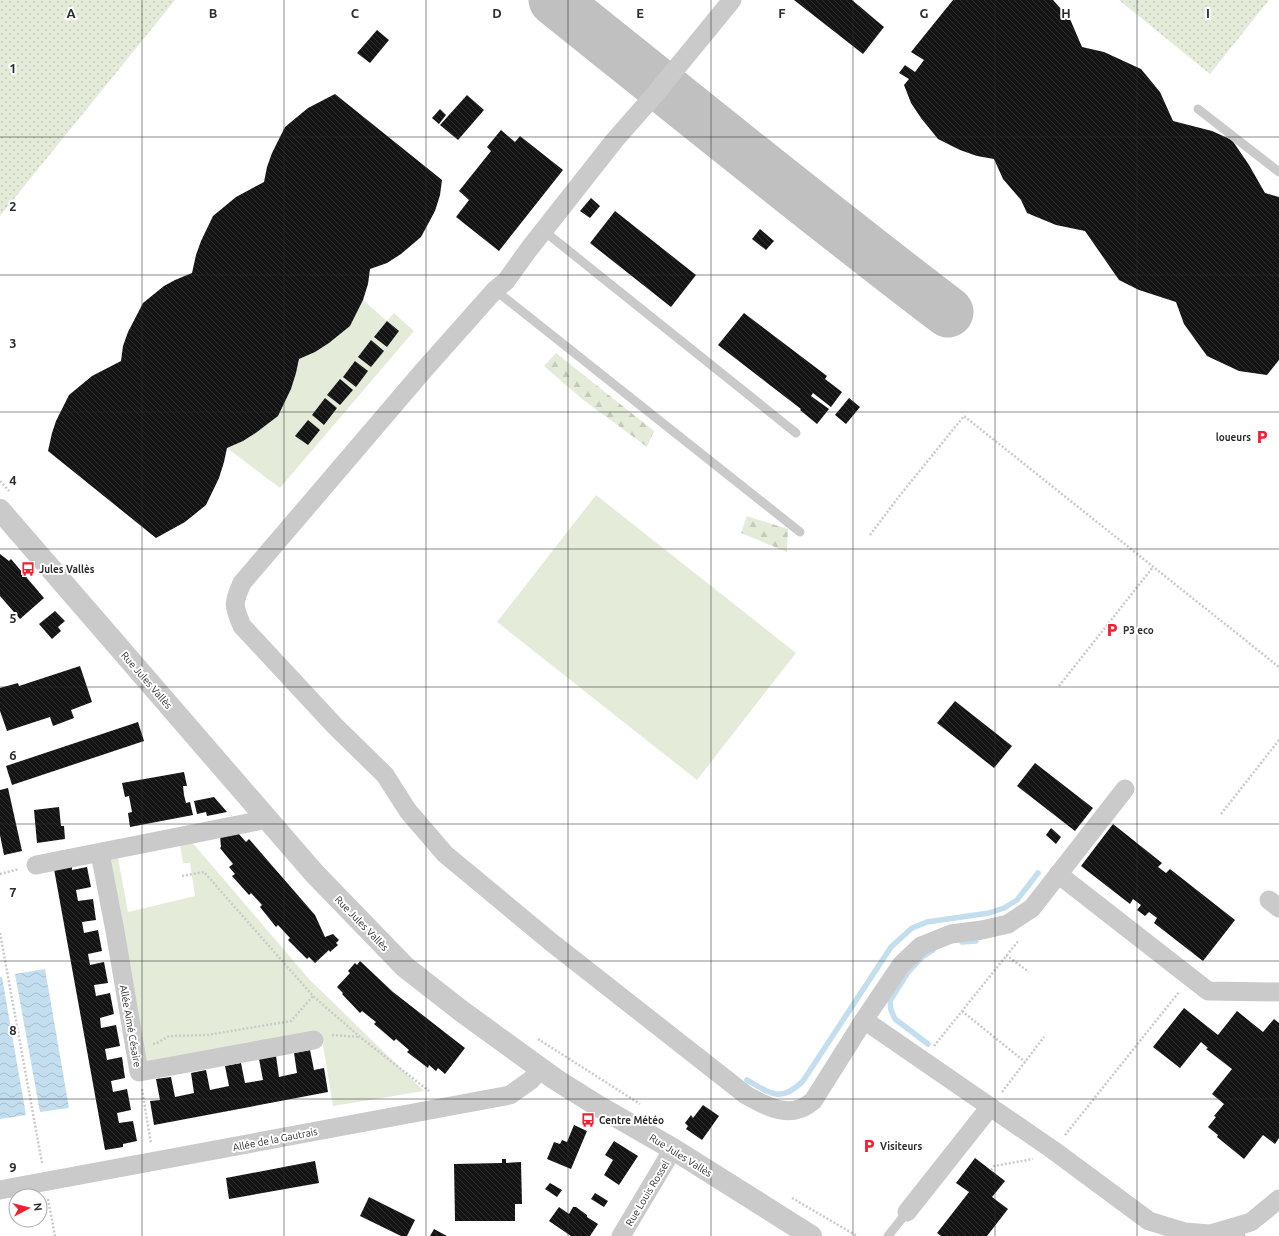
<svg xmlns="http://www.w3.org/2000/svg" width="1279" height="1236" viewBox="0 0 1279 1236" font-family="Ubuntu,sans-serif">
	<defs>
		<pattern id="grass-dots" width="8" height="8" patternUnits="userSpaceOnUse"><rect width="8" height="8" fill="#e4ecd9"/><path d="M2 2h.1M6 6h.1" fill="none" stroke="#c4cbbb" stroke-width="1.8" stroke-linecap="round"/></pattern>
		<pattern id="forest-firs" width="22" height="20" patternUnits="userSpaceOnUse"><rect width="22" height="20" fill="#e4ecd9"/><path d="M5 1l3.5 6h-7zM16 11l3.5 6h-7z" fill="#c4cbbb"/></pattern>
		<pattern id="water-waves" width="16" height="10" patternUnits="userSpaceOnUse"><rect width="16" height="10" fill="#c3deee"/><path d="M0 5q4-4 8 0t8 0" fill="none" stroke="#a8bfcc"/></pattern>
		<pattern id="building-back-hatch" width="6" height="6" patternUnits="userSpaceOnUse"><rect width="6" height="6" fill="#141414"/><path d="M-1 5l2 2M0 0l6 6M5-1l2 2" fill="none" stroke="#2e2e2e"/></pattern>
	</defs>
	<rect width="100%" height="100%" fill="#fff"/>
	<!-- grass -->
	<g fill="url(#grass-dots)">
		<path d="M0 0H175L0 216Z"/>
		<path d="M1119 0H1269L1210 74Z"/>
	</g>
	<!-- forest -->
	<g fill="url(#forest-firs)">
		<path d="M556 353 654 431 647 447 582 399 544 366Z"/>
		<path d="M747 516 788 529 787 552 741 533Z"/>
	</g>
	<!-- green -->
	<g fill="#e4ecd9">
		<path d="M363 300 387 321 394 313 414 331 280 488 227 448 243 441 257 432 278 416 291 389 300 358 315 352 329 343 350 326Z"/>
		<path d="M596 495 796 653 697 780 497 622Z"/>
		<path d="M191 841 309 979 424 1091 333 1106 321 1033 143 1063 106 860 118 858 128 912 195 896 190 863H183L180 845Z"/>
	</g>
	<!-- water -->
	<g fill="url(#water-waves)">
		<path d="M45 969 69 1108 40 1112 15 974Z"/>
		<path d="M0 977H2L26 1115 0 1119Z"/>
	</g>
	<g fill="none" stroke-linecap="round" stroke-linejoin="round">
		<!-- stream -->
		<g stroke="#c3deee" stroke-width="5.5">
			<path d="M962 942 976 941"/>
			<path d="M928 1044 895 1019 891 1010 890 1001 908 972 922 957 933 950"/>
			<path d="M747 1080C771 1094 781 1103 803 1081L891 947 912 928 927 922 989 913 1004 908 1017 900 1038 873"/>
		</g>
		<!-- taxiway -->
		<path stroke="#c0c0c0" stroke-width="51" d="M554 0C685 105 815 211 948 312"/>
	</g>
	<!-- building -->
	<g fill="url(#building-back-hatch)">
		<path d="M794 0H852L884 27 863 54Z"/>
		<path d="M953 0H1053L1070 19 1082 47 1104 52 1141 69 1160 92 1173 121 1212 131 1232 140 1249 165 1265 193 1279 197V360L1267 375 1239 371 1207 356 1184 324 1176 302 1139 290 1119 280 1085 231 1056 225 1027 213 1021 200 1003 179 994 159 977 156 960 150 938 139 921 118 911 103 904 85 909 79 899 73 905 65 915 72 924 60 911 52Z"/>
		<path d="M377 30 389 40 370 63 357 53Z"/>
		<path d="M335 94 442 180 440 195 435 211 421 237 401 254 387 263 370 269 368 284 363 300 350 326 329 343 315 352 299 359 296 373 291 389 278 416 257 432 243 441 227 448 224 462 219 478 206 505 185 522 156 538 48 451 52 433 56 421 69 395 92 376 121 361 123 346 128 332 143 303 164 286 175 280 192 273 196 255 201 241 213 216 236 197 264 182 267 167 272 153 285 127 308 108Z"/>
		<path d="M467 95 484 110 458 140 440 125Z"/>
		<path d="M440 109 446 115 439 124 432 118Z"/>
		<path d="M501 130 515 142 520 136 563 170 499 251 456 217 469 200 459 191 491 151 487 147Z"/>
		<path d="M591 198 600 206 590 218 580 211Z"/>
		<path d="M615 211 696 275 671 307 590 243Z"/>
		<path d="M760 229 774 241 766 250 752 239Z"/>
		<path d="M744 313 827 376 825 379 842 392 831 407 813 393 811 396 829 409 817 424 800 410 801 409 718 345Z"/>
		<path d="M387 321 399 331 387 347 374 337Z"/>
		<path d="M371 340 384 351 371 367 358 357Z"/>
		<path d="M355 361 368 371 356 387 343 377Z"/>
		<path d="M340 379 353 390 340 405 327 395Z"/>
		<path d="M325 398 337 408 324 425 312 415Z"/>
		<path d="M849 398 860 407 846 424 835 415Z"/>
		<path d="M308 420 320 430 308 445 295 436Z"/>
		<path d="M0 554 9 561 11 559 44 598 20 619 0 596Z"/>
		<path d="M55 611 65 621 58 627 61 631 52 639 39 624Z"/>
		<path d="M80 666 92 702 71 710 74 718 53 726 50 717 7 731 0 711V688L18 683 19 686Z"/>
		<path d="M955 701 1012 746 994 768 937 723Z"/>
		<path d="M138 722 144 741 12 785 6 766Z"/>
		<path d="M1035 763 1093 808 1075 831 1017 786Z"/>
		<path d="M184 772 187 786H183L184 795 186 803 190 802 193 815 130 827 128 813 132 812 129 796 125 797 122 783Z"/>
		<path d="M8 788 22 851 4 855 0 835V790Z"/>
		<path d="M214 797 227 812 207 816 206 812 197 814 194 801Z"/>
		<path d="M59 807 61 826H64L65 839 37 843 34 810Z"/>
		<path d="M1113 824 1162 863 1158 867 1166 873 1170 869 1235 920 1203 961 1154 923 1157 918 1149 912 1145 916 1137 910 1141 905 1133 899 1130 904 1081 866Z"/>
		<path d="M1051 828 1061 837 1056 844 1046 835Z"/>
		<path d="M238 833 246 842 249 839 315 915 325 937 333 934 339 940 336 943 338 945 330 952 329 950 315 963 309 957 307 959 288 940 290 938 278 925 276 927 260 907 262 905 251 893 249 895 232 876 235 874 229 867 233 864 220 848 221 847 220 836Z"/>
		<path d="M72 866V870L87 867 91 887 76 890 78 901 93 899 96 920 82 922 84 933 98 930 102 951 88 954 90 965 104 962 108 983 94 985 96 996 110 993 114 1014 100 1018 101 1028 116 1025 120 1046 105 1049 107 1060 122 1057 125 1078 111 1081 113 1092 127 1089 131 1110 117 1113 119 1123 133 1121 137 1141 123 1144V1147L105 1150 54 869Z"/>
		<path d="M360 961 393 992 465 1048 445 1074 438 1068 436 1071 429 1065 428 1068 407 1052 409 1050 402 1044 396 1039 394 1041 374 1024 376 1022 362 1011 360 1013 342 994 343 993 337 987 350 973 348 971 355 963 357 965Z"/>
		<path d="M1184 1008 1218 1035 1237 1011 1263 1032 1274 1019 1279 1023V1138L1275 1144 1263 1135 1244 1159 1217 1137 1218 1135 1208 1127 1216 1117 1214 1116 1224 1104 1212 1094 1232 1069 1206 1049 1208 1048 1201 1042 1180 1068 1153 1047Z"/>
		<path d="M310 1050 314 1070 324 1068 328 1092 154 1125 150 1101 160 1100 156 1079 171 1077 175 1097 194 1093 191 1073 206 1070 210 1090 229 1086 225 1066 241 1063 245 1083 263 1080 259 1059 276 1056 279 1077 297 1073 294 1053Z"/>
		<path d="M703 1105 719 1116 702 1140 686 1129 688 1126 685 1123 691 1115 693 1118Z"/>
		<path d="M574 1125 587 1131 571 1169 547 1159 554 1142 560 1144 562 1140 567 1142Z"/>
		<path d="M614 1141 638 1156 619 1185 604 1175 613 1160 605 1155Z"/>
		<path d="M975 1158 1005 1181 992 1197 1008 1209 987 1236H941L937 1233 969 1192 956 1183Z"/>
		<path d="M502 1159H506V1163L521 1162 522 1204H515V1221H455L454 1164 502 1163Z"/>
		<path d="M315 1161 319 1183 229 1199 226 1178Z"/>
		<path d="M550 1183 562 1190 557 1197 545 1189Z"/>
		<path d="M595 1193 608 1201 604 1207 591 1199Z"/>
		<path d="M369 1197 415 1220 407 1236H401L360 1216Z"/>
		<path d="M559 1207 569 1214 573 1207H576L587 1215V1217L598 1224 590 1236H571L549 1221Z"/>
		<path d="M434 1229 447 1236H430Z"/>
	</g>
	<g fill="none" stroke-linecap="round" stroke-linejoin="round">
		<!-- path -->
		<g stroke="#cacaca" stroke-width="2.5" stroke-dasharray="2 2" stroke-linecap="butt">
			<path d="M0 481 9 491"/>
			<path d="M870 535 897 499 964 416 1279 667"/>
			<path d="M1059 686 1153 567"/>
			<path d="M1221 814 1279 740"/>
			<path d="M0 874 19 869"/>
			<path d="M182 876 204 872 313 996 360 1037 429 1091"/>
			<path d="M0 933 42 1163"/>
			<path d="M1006 955 1029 972"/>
			<path d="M962 1011 1025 1062"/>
			<path d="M332 1035 359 1037"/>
			<path d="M538 1039 640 1104"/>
			<path d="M153 1044 157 1043 169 1036 207 1035 291 1021 313 996"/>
			<path d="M934 1046 1019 940"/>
			<path d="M142 1089 151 1144"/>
			<path d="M1002 1092 1044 1037"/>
			<path d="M1065 1135 1179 992"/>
			<path d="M991 1170 994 1166 1033 1159"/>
			<path d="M792 1198 857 1236"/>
			<path d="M48 1199 55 1236"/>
		</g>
		<!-- service -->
		<g stroke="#cacaca" stroke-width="9">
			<path d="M1198 109 1279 172"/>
			<path d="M544 231 796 433"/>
			<path d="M495 290 800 532"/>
			<path d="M1225 1235 1241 1236"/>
			<path d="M888 1236 907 1212"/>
		</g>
		<!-- minor -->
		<g stroke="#cacaca" stroke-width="19">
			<path d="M732 0 656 93 614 141 529 249 506 281 495 290 423 371 242 583C233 603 233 605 242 626L335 726 385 775 408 811 445 854 551 942 746 1095C762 1104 781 1115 799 1109 804 1108 809 1104 813 1101L864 1020 1053 1150 1149 1221 1185 1232 1210 1234 1251 1222 1279 1199"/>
			<path d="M100 853 115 931 139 1072 314 1040"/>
			<path d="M36 865 268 819"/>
			<path d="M1058 874 1208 991 1279 992"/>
			<path d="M1269 900 1279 908"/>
			<path d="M864 1020 901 965 921 946 951 934 982 930 1008 924 1032 908 1125 789"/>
			<path d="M0 1190 510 1095 531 1080 540 1069"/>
			<path d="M907 1212 990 1107"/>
			<path d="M621 1236 673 1149"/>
		</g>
		<!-- tertiary -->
		<path stroke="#cacaca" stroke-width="22" d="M0 510 314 873 405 967 460 1010 555 1079 598 1106 673 1149 811 1236"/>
	</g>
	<!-- grid -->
	<path fill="none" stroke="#2d2d2d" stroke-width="1" stroke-opacity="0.55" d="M142 0V1236M284 0V1236M426 0V1236M568 0V1236M711 0V1236M853 0V1236M995 0V1236M1137 0V1236M0 137H1279M0 275H1279M0 412H1279M0 549H1279M0 687H1279M0 824H1279M0 961H1279M0 1099H1279"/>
	<!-- icons -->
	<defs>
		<symbol id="parking-bare" viewBox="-9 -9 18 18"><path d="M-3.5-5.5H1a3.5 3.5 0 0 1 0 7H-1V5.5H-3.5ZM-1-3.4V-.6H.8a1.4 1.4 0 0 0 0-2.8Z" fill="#f61d31" stroke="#fff" stroke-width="2.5" paint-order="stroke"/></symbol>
		<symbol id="bus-bare" viewBox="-9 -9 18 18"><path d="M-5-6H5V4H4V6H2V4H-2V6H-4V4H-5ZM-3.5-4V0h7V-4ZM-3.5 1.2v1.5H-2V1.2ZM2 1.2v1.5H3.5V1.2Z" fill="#f61d31" stroke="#fff" stroke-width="2.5" paint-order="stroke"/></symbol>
	</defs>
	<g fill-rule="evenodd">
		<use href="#parking-bare" x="1252" y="427" width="20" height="20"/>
		<use href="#bus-bare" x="18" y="559" width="20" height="20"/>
		<use href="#parking-bare" x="1102" y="620" width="20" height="20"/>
		<use href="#bus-bare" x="578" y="1110" width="20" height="20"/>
		<use href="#parking-bare" x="859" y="1136" width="20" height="20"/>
	</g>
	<g text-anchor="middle" stroke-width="4" stroke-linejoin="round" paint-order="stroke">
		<!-- poi labels -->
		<g font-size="10" font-weight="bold" fill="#2d2d2d" stroke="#fff" text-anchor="start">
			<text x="1251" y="441" text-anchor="end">loueurs</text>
			<text x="39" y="573">Jules Vallès</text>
			<text x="1123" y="634">P3 eco</text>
			<text x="599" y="1124">Centre Météo</text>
			<text x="880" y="1150">Visiteurs</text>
		</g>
		<!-- street labels -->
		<g font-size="10" fill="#2d2d2d" stroke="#fff">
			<text transform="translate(147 680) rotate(49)" y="4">Rue Jules Vallès</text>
			<text transform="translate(362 923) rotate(46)" y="4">Rue Jules Vallès</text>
			<text transform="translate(131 1026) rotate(80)" y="4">Allée Aimé Césaire</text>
			<text transform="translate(275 1139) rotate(-11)" y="4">Allée de la Gautrais</text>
			<text transform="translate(681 1155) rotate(32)" y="4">Rue Jules Vallès</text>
			<text transform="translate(647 1193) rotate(-59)" y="4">Rue Louis Rossel</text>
		</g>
	</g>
	<g font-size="13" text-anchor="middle" font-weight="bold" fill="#2d2d2d" stroke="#fff" stroke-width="4" stroke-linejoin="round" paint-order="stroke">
		<text x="71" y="18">A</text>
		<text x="213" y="18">B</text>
		<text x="355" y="18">C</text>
		<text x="497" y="18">D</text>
		<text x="640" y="18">E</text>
		<text x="782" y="18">F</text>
		<text x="924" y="18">G</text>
		<text x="1066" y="18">H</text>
		<text x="1208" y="18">I</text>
		<text x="13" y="73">1</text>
		<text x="13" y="211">2</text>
		<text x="13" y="348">3</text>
		<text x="13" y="485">4</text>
		<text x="13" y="623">5</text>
		<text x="13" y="760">6</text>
		<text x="13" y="897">7</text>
		<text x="13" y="1035">8</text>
		<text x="13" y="1172">9</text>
	</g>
	<!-- north arrow -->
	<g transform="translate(28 1208) rotate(83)"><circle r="19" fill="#ffffff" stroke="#ababab"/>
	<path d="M0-3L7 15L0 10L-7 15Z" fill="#f61d31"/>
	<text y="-6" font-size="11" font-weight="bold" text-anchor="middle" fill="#2d2d2d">N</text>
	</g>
</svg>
